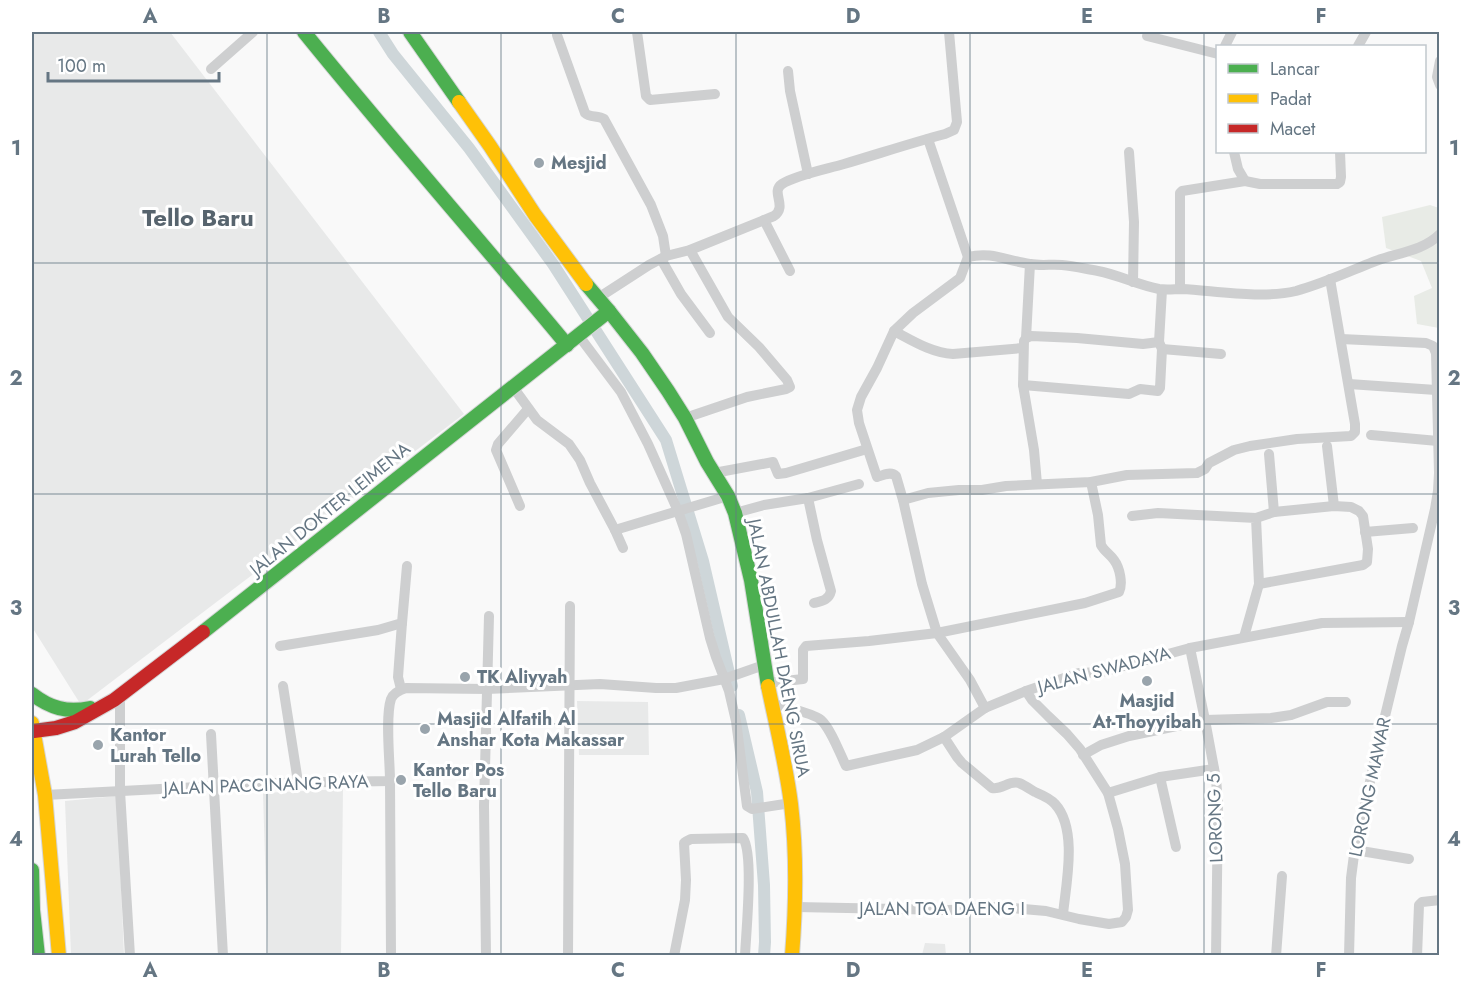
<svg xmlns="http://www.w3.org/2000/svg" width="1471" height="987" viewBox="0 0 1471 987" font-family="Jost,sans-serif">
	<rect width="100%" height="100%" fill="#f9f9f9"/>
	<!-- built -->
	<g fill="#e8e9e9">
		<path d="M32 32H170L464 414 81 705 32 627Z"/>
		<path d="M577 701 648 702 649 755H579Z"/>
		<path d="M343 789 341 955H268L263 793Z"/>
		<path d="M117 796 124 955H71L65 801Z"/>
		<path d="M925 943 945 944 946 955H922Z"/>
	</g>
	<!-- green -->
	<path fill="#e8ebe6" d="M1430 205 1439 208V328L1417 324 1414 296 1432 288 1421 261 1386 248 1382 217Z"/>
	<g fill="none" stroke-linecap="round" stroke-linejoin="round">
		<!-- canal -->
		<g stroke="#ced6d9" stroke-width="12">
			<path d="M379 32 393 54 469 148 553 264 666 440 703 561 732 686"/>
			<path d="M739 715 757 792 764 885 765 942 764 956"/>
		</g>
		<defs>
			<g id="fast">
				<path d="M304 32C390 138 480 240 567 345"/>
				<path d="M410 32 459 102"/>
				<path d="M609 311 642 353 668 391 685 418 707 462 728 496 735 513 751 580 768 686"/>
				<path d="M203 632 609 311 586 284"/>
				<path d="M32 694C50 708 67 713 90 708"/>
				<path d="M32 870 33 910 38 956"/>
			</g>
			<g id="slow">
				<path d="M459 102 490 146 535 215 586 284"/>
				<path d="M768 686C776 725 786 764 791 804 797 854 796 905 792 956"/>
				<path d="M32 723 45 795 59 956"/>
			</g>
			<path id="jam" d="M34 731 56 728 75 722 114 700 203 632"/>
		</defs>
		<!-- fast casing -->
		<use href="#fast" stroke="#d5d6d7" stroke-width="16"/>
		<!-- slow casing -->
		<use href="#slow" stroke="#d5d6d7" stroke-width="16"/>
		<!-- jam casing -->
		<use href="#jam" stroke="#d5d6d7" stroke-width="16"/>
		<!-- street -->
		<g stroke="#cecfd0" stroke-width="10">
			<path d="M637 32 646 96 650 100 715 94"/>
			<path d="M557 35 585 113C590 118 598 115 604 119L651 205 663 236 666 256"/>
			<path d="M1147 36 1218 54"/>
			<path d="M1225 46 1232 32"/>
			<path d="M1358 46 1366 32"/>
			<path d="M1440 61 1437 77 1440 85"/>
			<path d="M211 69 253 32"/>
			<path d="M788 71 790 91 808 174"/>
			<path d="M928 139 968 257"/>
			<path d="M1129 152 1134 222 1133 282"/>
			<path d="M1234 152 1238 169 1245 181"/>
			<path d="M764 220 790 271"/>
			<path d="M661 259 681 294 710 333"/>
			<path d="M1030 264 1026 338 1024 341 1023 385 1034 450 1037 484"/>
			<path d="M1180 289V193L1182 191 1245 181 1260 184H1337L1340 182 1341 177 1340 152"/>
			<path d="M598 298 649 265 666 256 690 250 774 216C788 206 770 192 782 184 796 175 827 169 844 164 878 154 911 143 945 134L954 130 957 122 949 32"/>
			<path d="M894 331C913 341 932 353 953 354L1023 348"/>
			<path d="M579 336 621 392 648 444 678 511 728 496"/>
			<path d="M1026 338 1031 336 1077 338 1143 344 1159 342"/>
			<path d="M1341 339 1426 343 1433 346 1436 353 1439 473 1438 491 1435 509 1409 622 1402 646 1378 745 1354 855 1351 878 1349 956"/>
			<path d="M1162 349 1221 354"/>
			<path d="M1349 384 1436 390"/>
			<path d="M1023 385 1129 394 1140 389 1158 391 1160 388 1162 349 1159 342 1162 290"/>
			<path d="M513 387 537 420 569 444 580 460 590 483 615 530 623 548"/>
			<path d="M685 418 747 397 786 389 790 387 787 380 759 347 728 317 690 250"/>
			<path d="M1371 435 1438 441"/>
			<path d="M1327 446 1334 506"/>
			<path d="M1269 454 1274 512"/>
			<path d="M714 473 773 462 778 474 786 473 867 449"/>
			<path d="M808 498 817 540 831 591C829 600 822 601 814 603"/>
			<path d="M903 500 928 493 959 490H982L1006 486 1091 482 1127 475 1197 473 1205 469 1209 463 1234 450 1250 446 1297 439 1351 436 1355 432V424L1330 279"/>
			<path d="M520 506 496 450 498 444 528 409"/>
			<path d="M735 513 764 505 808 498 859 484"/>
			<path d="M1132 516 1158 513 1256 518 1259 584 1244 637"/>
			<path d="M1256 518 1274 512 1334 506 1351 507 1359 511 1363 516 1368 549 1367 562 1363 565 1259 584"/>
			<path d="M615 530 678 511 686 534 710 638 716 657 729 691 736 721 747 806 752 809 791 803"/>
			<path d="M1365 532 1413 528"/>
			<path d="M280 646 378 630 402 623 407 566"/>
			<path d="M1190 648 1205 720 1216 779 1218 803 1216 956"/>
			<path d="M767 683 803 679V650L806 646 869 641 937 633 1085 603 1119 592C1123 584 1120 568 1114 560 1110 554 1104 551 1101 545L1098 515 1091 482"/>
			<path d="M283 686 298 782"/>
			<path d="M401 689 398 677 402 623"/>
			<path d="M120 695V791L130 956"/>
			<path d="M772 704C782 706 815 714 821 720 831 729 840 754 846 766L917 750 944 737 985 708 1026 691 1079 673 1102 672 1190 648 1322 623 1409 622"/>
			<path d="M985 708 970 680 937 633 922 584 903 500 896 476C891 471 883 475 877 477L859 423 857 410 861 397 877 368 894 331 913 313 960 278 968 257C992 251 1007 261 1030 264 1041 266 1052 264 1062 265 1074 266 1086 269 1098 271 1119 275 1138 285 1159 289 1167 290 1175 289 1182 289 1217 291 1262 299 1296 291 1322 284 1348 272 1373 262 1395 253 1422 252 1440 234"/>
			<path d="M211 734 223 956"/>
			<path d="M944 737 957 757 962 763 992 788C1002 790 1009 780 1019 783 1024 785 1030 789 1035 792 1042 795 1050 798 1055 804 1078 829 1066 884 1063 914"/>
			<path d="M1083 755 1101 745 1129 736 1205 720 1271 718 1291 715 1327 702H1346"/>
			<path d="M1160 777 1176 847"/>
			<path d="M390 781 391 956"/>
			<path d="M1108 793 1160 777 1214 769"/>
			<path d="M45 795 273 783 390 781C390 761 385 717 391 699 393 693 400 690 406 688L487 689 600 684 656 688H676L724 679 764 665"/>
			<path d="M1355 850 1409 859"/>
			<path d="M796 907 949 910 1000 907 1046 911 1079 919 1109 924 1122 922 1126 917 1128 910 1125 864 1118 829 1108 793 1080 749 1067 734 1048 716 1032 700 1026 691"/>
			<path d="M486 956 484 806 489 616"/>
			<path d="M568 956 570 606"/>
			<path d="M674 956 685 900 686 880 684 843 687 841 691 839 743 838C754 854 746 932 745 956"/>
			<path d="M1276 956 1282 876"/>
			<path d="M1417 956 1419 905 1422 902 1440 900"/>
		</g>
		<!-- fast -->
		<use href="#fast" stroke="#4caf50" stroke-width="14"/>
		<!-- slow -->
		<use href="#slow" stroke="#ffc107" stroke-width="14"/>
		<!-- jam -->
		<use href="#jam" stroke="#c62828" stroke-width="14"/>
	</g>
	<!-- grid -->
	<path fill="none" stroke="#657683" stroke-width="1.5" stroke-opacity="0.55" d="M267 32V956M501 32V956M736 32V956M970 32V956M1204 32V956M32 263H1440M32 494H1440M32 724H1440"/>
	<!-- markers -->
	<g fill="#99a4ac" stroke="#fff" stroke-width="2">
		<circle cx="539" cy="163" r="6"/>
		<circle cx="465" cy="677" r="6"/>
		<circle cx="1147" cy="681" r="6"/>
		<circle cx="425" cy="729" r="6"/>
		<circle cx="98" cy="745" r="6"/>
		<circle cx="401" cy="780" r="6"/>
	</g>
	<g text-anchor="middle" stroke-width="6" stroke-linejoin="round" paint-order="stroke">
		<!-- poi labels -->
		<g font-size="18" font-weight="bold" fill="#657683" stroke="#fff" text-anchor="start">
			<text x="551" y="169">Mesjid</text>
			<text x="477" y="683">TK Aliyyah</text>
			<text x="1147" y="707" text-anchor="middle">Masjid<tspan x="1147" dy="21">At-Thoyyibah</tspan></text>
			<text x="437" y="725">Masjid Alfatih Al<tspan x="437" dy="21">Anshar Kota Makassar</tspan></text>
			<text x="110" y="741">Kantor<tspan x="110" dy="21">Lurah Tello</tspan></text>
			<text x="413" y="776">Kantor Pos<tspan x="413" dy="21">Tello Baru</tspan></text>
		</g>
		<!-- street labels -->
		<g font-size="18" fill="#657683" stroke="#fff">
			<text transform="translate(330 509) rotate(-39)" y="6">JALAN DOKTER LEIMENA</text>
			<text transform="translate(779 648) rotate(79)" y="6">JALAN ABDULLAH DAENG SIRUA</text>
			<text transform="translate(1104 670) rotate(-15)" y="6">JALAN SWADAYA</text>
			<text transform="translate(266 785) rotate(-2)" y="6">JALAN PACCINANG RAYA</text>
			<text transform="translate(1370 787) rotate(-78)" y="6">LORONG MAWAR</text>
			<text transform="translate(1215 818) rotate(-92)" y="6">LORONG 5</text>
			<text x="942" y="915">JALAN TOA DAENG I</text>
		</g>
		<!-- district labels -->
		<g font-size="24" font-weight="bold" fill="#57646e" stroke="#fff">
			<text x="198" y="226">Tello Baru</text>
		</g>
	</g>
	<!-- border -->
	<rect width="1471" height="987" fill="none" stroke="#ffffff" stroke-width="66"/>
	<!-- legend -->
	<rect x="1216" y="45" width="210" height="108" fill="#ffffff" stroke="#c1c8cd" stroke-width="1.5"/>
	<rect x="1228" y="64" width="30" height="9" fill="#4caf50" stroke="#c1c8cd" stroke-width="1.5"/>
	<text x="1270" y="75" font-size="18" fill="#657683">Lancar</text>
	<rect x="1228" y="94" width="30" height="9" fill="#ffc107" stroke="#c1c8cd" stroke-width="1.5"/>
	<text x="1270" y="105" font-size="18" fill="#657683">Padat</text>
	<rect x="1228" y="124" width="30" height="9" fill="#c62828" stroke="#c1c8cd" stroke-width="1.5"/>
	<text x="1270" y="135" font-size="18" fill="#657683">Macet</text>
	<!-- scale -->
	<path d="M48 72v9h171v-9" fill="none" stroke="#657683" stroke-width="3"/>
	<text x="57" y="72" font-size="18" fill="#657683" stroke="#ffffff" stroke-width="4.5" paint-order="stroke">100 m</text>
	<rect x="33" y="33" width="1405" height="921" fill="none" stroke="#657683" stroke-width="2"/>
	<g font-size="20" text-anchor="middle" font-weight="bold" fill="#657683">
		<text x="150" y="23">A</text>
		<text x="384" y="23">B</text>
		<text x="618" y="23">C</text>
		<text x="853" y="23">D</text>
		<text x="1087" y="23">E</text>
		<text x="1321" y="23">F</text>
		<text x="16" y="155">1</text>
		<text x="1454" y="155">1</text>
		<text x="16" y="385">2</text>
		<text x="1454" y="385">2</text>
		<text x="16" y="615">3</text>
		<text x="1454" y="615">3</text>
		<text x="16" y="846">4</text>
		<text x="1454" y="846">4</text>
		<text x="150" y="977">A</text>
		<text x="384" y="977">B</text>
		<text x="618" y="977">C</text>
		<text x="853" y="977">D</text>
		<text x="1087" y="977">E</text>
		<text x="1321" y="977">F</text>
	</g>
</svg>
